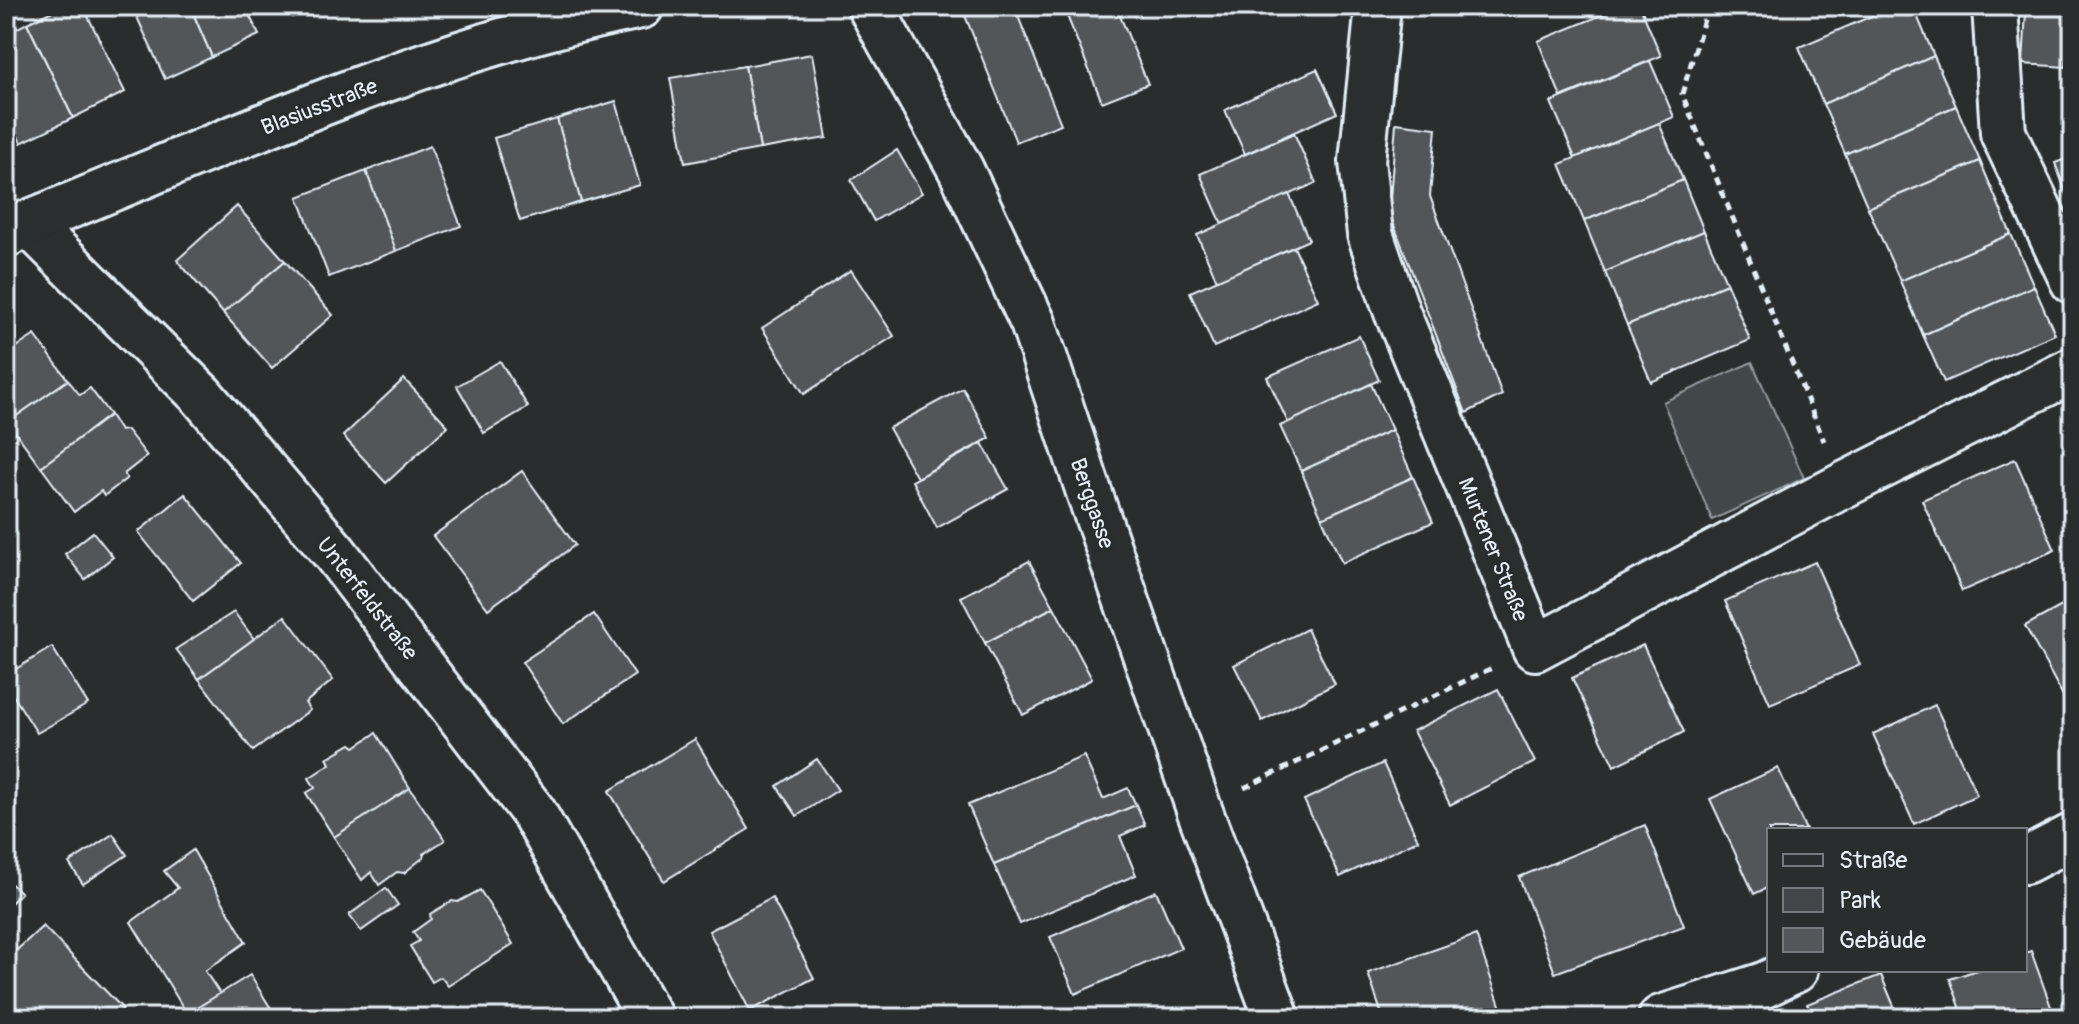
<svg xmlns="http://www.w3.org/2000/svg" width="2079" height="1024" viewBox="0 0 2079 1024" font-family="Pangolin,sans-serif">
	<rect width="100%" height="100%" fill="#2a2d2e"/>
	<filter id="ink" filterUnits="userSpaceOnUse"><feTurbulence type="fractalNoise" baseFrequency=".0125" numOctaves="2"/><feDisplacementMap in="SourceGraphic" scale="16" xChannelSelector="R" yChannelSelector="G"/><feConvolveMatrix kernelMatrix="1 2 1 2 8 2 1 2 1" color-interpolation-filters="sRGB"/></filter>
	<g filter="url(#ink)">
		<!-- green -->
		<path fill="#424648" stroke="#959ca0" stroke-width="2" d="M1752 362 1804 478 1712 520 1663 402Z"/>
		<!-- building -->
		<g fill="#535759" stroke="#e8f1f8" stroke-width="2">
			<path d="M63 6H83L125 92 73 118 27 23Z"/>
			<path d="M132 6H190L212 57 165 79Z"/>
			<path d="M190 6H245L259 35 212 57Z"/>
			<path d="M288 6H321L292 17Z"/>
			<path d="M982 6H1014L1061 124 1016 142 964 13Z"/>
			<path d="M1063 6H1116L1148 84 1102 102Z"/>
			<path d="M1624 6H1640L1661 56 1561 97 1538 41Z"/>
			<path d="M1895 6H1913L1934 56 1823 104 1799 47Z"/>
			<path d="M2026 11 2069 14 2066 67 2023 64Z"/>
			<path d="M27 23 73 118 21 143 6 112V34Z"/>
			<path d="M812 54 827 138 760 149 745 66Z"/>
			<path d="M1934 56 1956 106 1845 154 1823 104Z"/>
			<path d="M1650 61 1674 117 1575 158 1551 102Z"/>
			<path d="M745 66 760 149 685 163 670 78Z"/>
			<path d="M1317 69 1337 113 1245 154 1225 110Z"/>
			<path d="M616 101 640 185 581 202 557 119Z"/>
			<path d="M1956 106 1980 161 1868 208 1845 154Z"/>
			<path d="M557 119 581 202 520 221 494 138Z"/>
			<path d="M1396 123 1436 128 1430 196 1502 395 1466 413 1389 212Z"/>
			<path d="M1659 123 1683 180 1584 221 1560 164Z"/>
			<path d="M1294 133 1316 183 1222 224 1200 174Z"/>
			<path d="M430 146 461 226 396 251 366 171Z"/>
			<path d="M897 150 922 193 874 221 851 180Z"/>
			<path d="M2073 156V208H2072L2055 163Z"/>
			<path d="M1980 161 2011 234 1900 281 1868 208Z"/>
			<path d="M366 171 396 251 329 277 298 197Z"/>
			<path d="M1683 180 1704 231 1605 272 1584 221Z"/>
			<path d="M1289 194 1309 240 1217 281 1197 235Z"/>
			<path d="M237 206 285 261 223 313 177 260Z"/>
			<path d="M1704 231 1727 284 1627 325 1605 272Z"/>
			<path d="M2011 234 2034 286 1923 335 1900 281Z"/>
			<path d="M1294 247 1318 300 1214 347 1190 292Z"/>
			<path d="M285 261 333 315 272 368 223 313Z"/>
			<path d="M851 270 894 336 804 394 762 328Z"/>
			<path d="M1727 284 1750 340 1651 382 1627 325Z"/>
			<path d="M2034 286 2055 334 1944 382 1923 335Z"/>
			<path d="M35 335 68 380 8 422 6 419V354Z"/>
			<path d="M1359 336 1379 380 1288 423 1267 377Z"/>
			<path d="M500 361 528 407 484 433 457 386Z"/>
			<path d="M404 379 448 426 386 483 343 436Z"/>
			<path d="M68 380 80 395 90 388 110 415 41 467 8 422Z"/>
			<path d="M1371 384 1392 430 1301 471 1280 426Z"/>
			<path d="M963 388 990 438 917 478 889 428Z"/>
			<path d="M110 415 120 431 127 430 147 456 124 474 127 478 104 496 101 491 74 512 41 467Z"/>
			<path d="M1392 430 1413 477 1322 518 1301 471Z"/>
			<path d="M982 443 1008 489 937 528 912 481Z"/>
			<path d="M2015 459 2055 550 1962 591 1922 500Z"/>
			<path d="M522 471 575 545 488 609 433 536Z"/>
			<path d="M1413 477 1433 522 1342 563 1322 518Z"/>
			<path d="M185 494 241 563 193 601 138 532Z"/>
			<path d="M93 532 113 557 85 579 65 554Z"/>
			<path d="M1029 561 1054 607 985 643 961 597Z"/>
			<path d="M1815 562 1860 665 1770 704 1725 601Z"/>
			<path d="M2073 600V714L2025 626Z"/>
			<path d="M1054 607 1092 679 1023 715 985 643Z"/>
			<path d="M234 612 254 639 199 679 176 649Z"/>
			<path d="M594 614 635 675 563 724 522 662Z"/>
			<path d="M285 616 333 680 305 703 310 710 253 751 199 679Z"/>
			<path d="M1307 629 1335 684 1262 721 1234 665Z"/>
			<path d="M1643 645 1684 732 1614 766 1572 678Z"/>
			<path d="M52 647 88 704 37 733 6 684V675Z"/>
			<path d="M1498 689 1535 762 1450 805 1413 731Z"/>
			<path d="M1935 705 1977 795 1914 824 1873 734Z"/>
			<path d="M376 733 410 788 334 837 306 793 315 788 309 778 330 764 327 758 351 744 355 747Z"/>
			<path d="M695 739 749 829 664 881 609 791Z"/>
			<path d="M1084 756 1103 799 1128 788 1136 805 994 865 968 805Z"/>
			<path d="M817 759 838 790 797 816 777 786Z"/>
			<path d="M1383 763 1418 840 1340 877 1304 800Z"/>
			<path d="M1778 768 1806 830H1769V887L1754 894 1710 799Z"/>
			<path d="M410 788 445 840 423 854 424 857 404 873 397 872 379 885 371 872 362 880 334 837Z"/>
			<path d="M1136 805 1145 825 1120 836 1136 875 1020 924 994 865Z"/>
			<path d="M1645 825 1684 926 1555 973 1519 877Z"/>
			<path d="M113 834 127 855 83 884 69 863Z"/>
			<path d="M193 850 246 942 205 971 220 994 187 1014 131 922 178 888 164 871Z"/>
			<path d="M6 879 21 893 6 908Z"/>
			<path d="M386 888 398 905 361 931 349 915Z"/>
			<path d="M480 890 513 944 448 986 441 977 432 982 410 946 419 941 413 932 431 919 430 914 452 901 458 902Z"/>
			<path d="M1156 891 1181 948 1075 994 1050 937Z"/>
			<path d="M772 898 814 978 750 1011 709 931Z"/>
			<path d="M43 926 123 1009 113 1018H24L6 1000V960Z"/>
			<path d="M1476 935 1502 1011 1481 1018H1383L1368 973Z"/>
			<path d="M2031 951 2055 1018H1964L1950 979 1977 970H2025V953Z"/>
			<path d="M250 975 277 1018H190L187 1014Z"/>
			<path d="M1881 975 1899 1018H1813L1807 1004Z"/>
		</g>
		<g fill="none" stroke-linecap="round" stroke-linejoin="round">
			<defs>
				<g id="street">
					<path d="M870 6 961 170 1033 323 1092 501 1199 809 1277 1018"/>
					<path d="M1378 6 1362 161 1370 234 1397 312 1535 648 1842 486 2073 370"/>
					<path d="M1995 6 2003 133 2073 281"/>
					<path d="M28 223 201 395 334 552 534 813 650 1018"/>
					<path d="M6 235 28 223C227 143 431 47 641 6"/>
				</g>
				<g id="secondary">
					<path d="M2025 861 2073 836"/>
					<path d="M1661 1018 1764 985 1795 970"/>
				</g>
			</defs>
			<!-- street casing -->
			<use href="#street" stroke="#e8f1f8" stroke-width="50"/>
			<!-- secondary casing -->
			<use href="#secondary" stroke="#e8f1f8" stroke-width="50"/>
			<!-- path -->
			<g stroke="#e8f1f8" stroke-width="5" stroke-dasharray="8 6" stroke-linecap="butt">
				<path d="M1708 6 1682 94 1824 441"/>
				<path d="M1244 788 1494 667"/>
			</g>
			<!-- street -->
			<use href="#street" stroke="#2a2d2e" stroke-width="44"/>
			<!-- secondary -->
			<use href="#secondary" stroke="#2a2d2e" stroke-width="44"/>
		</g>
	</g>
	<g text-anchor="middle" stroke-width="7" stroke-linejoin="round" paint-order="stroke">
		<!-- street labels -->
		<g font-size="22" fill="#e8f1f8" stroke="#2a2d2e">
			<text transform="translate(319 106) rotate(-21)" y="8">Blasiusstraße</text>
			<text transform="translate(1093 503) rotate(71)" y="8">Berggasse</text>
			<text transform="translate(1494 549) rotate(68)" y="8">Murtener Straße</text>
			<text transform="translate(368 598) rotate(52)" y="8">Unterfeldstraße</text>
		</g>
	</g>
	<!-- margin -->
	<rect width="2079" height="1024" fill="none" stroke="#2a2d2e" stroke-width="32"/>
	<rect x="16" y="16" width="2047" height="992" fill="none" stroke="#e8f1f8" stroke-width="3" filter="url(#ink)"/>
	<!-- legend -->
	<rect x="1767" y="828" width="260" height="144" fill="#2a2d2e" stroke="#767b7f" stroke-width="2"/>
	<rect x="1783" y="854" width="40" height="12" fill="#2a2d2e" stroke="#767b7f" stroke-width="2"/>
	<text x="1839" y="868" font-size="24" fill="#e8f1f8">Straße</text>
	<rect x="1783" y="888" width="40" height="24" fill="#424648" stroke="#767b7f" stroke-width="2"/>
	<text x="1839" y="908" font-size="24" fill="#e8f1f8">Park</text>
	<rect x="1783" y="928" width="40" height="24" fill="#535759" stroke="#767b7f" stroke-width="2"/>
	<text x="1839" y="948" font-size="24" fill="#e8f1f8">Gebäude</text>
</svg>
